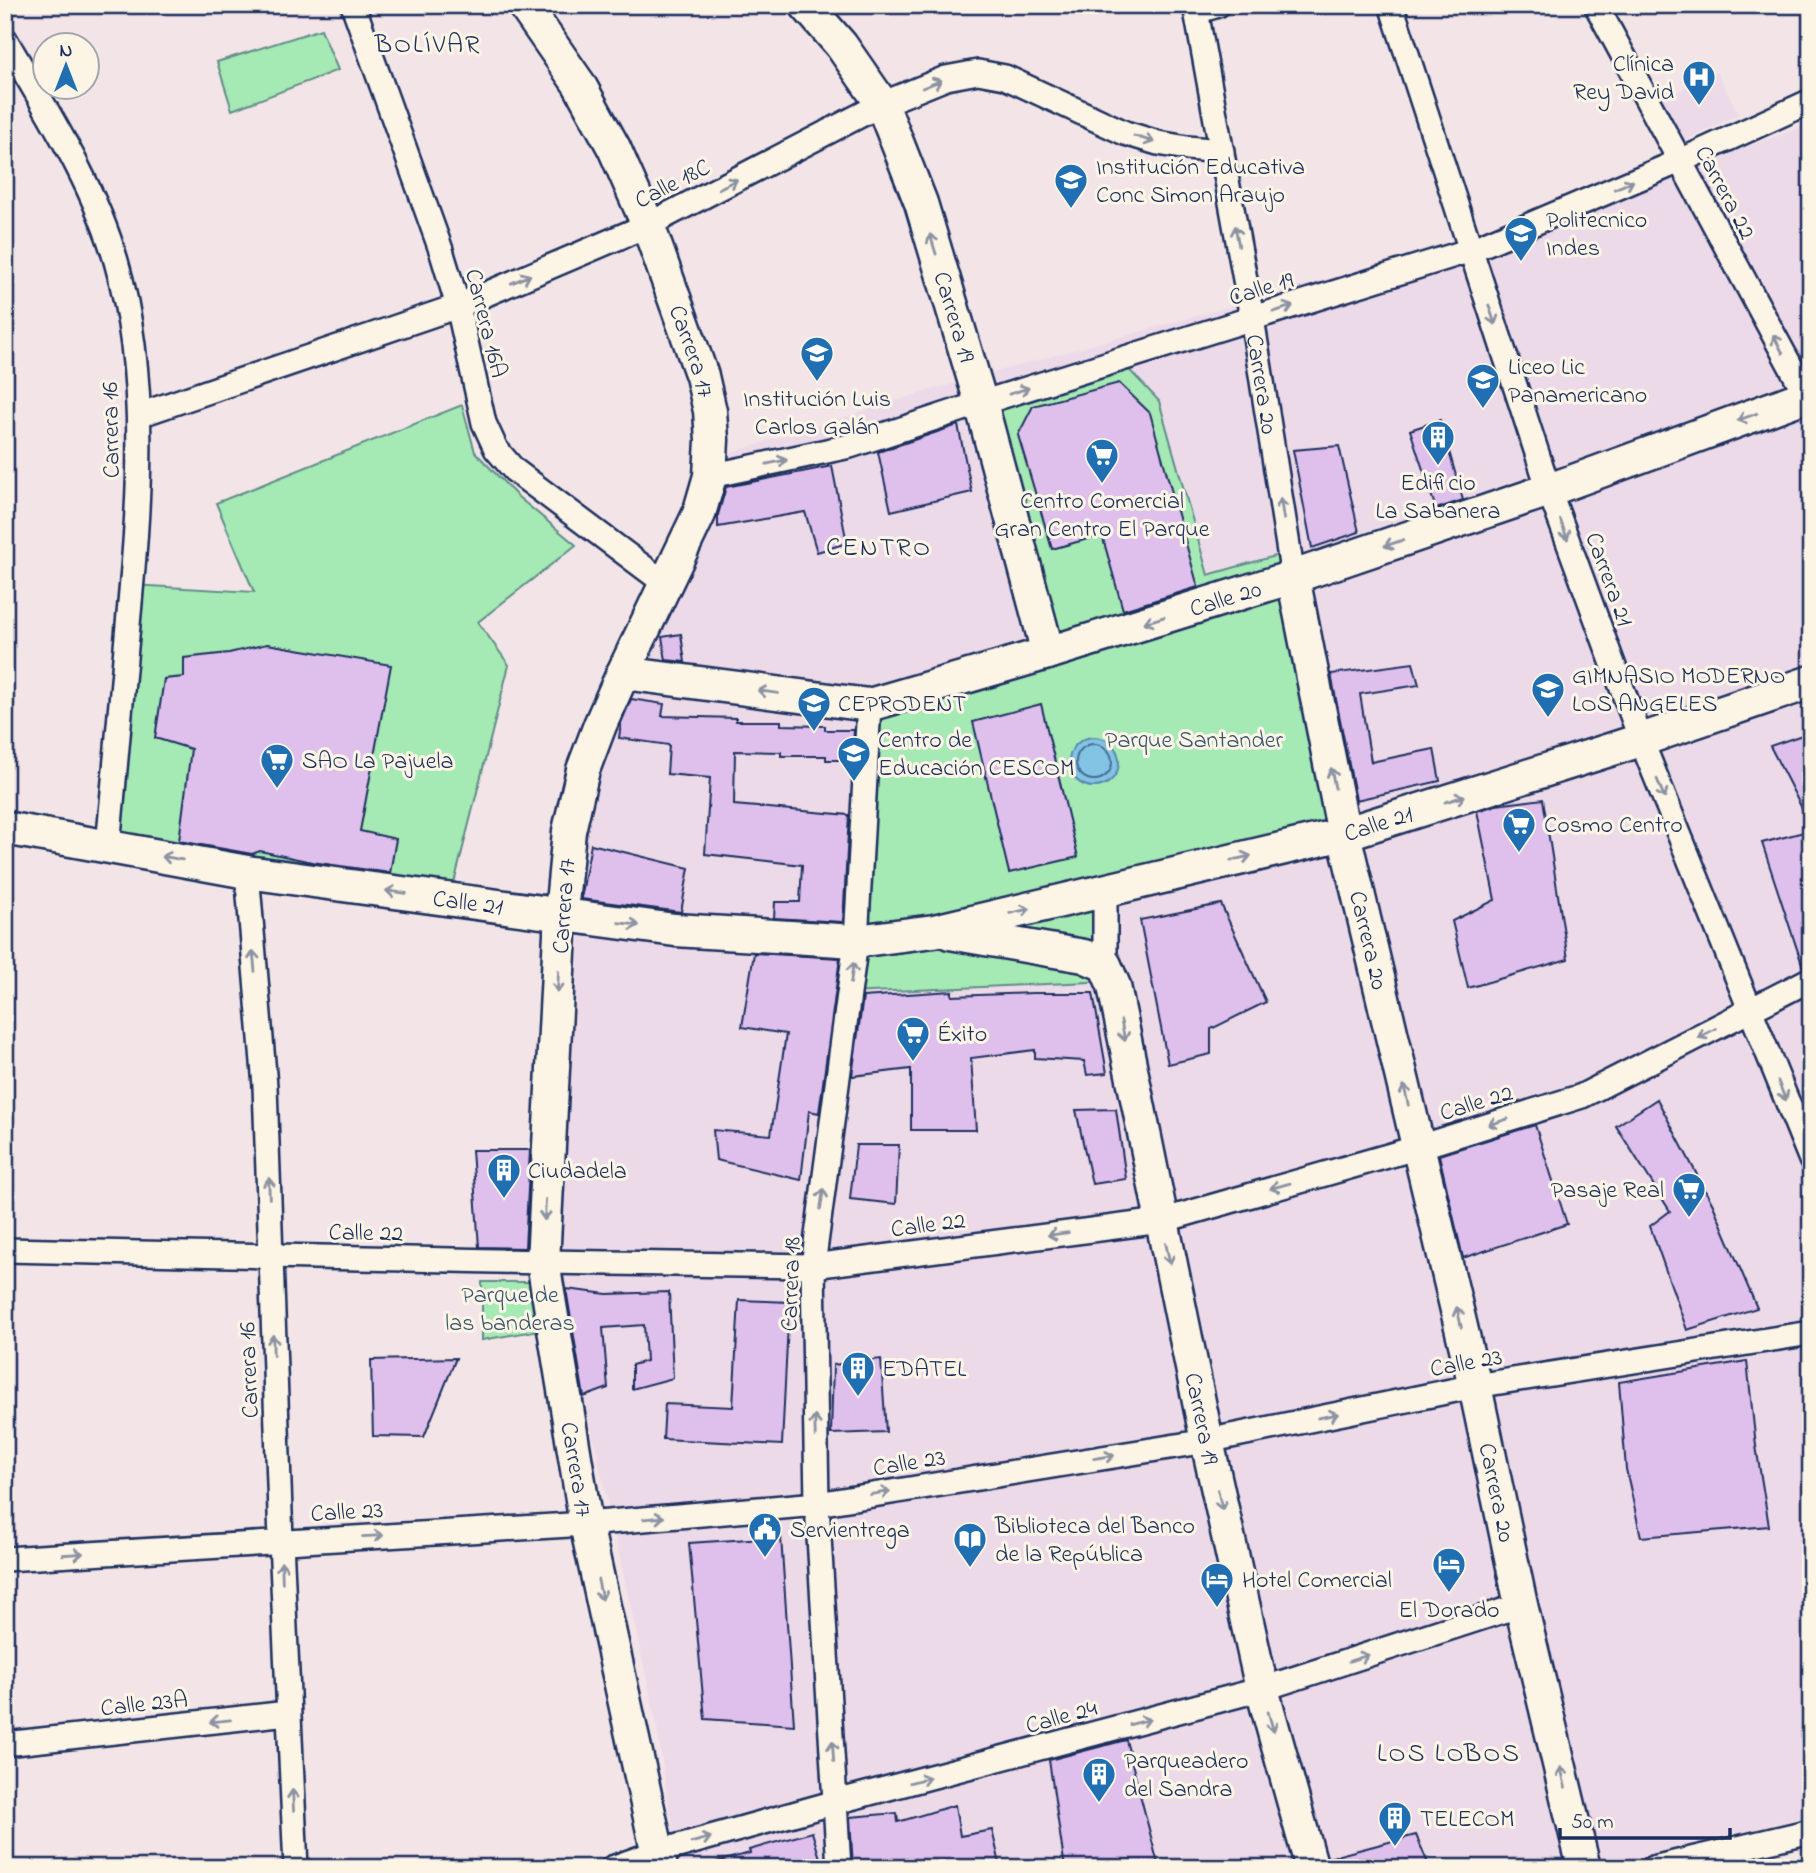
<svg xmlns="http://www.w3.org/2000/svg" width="1816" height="1873" viewBox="0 0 1816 1873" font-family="'Indie Flower',sans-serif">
	<rect width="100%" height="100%" fill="#f3e5e7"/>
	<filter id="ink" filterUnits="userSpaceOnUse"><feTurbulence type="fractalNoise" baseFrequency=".0143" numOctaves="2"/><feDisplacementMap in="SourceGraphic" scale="14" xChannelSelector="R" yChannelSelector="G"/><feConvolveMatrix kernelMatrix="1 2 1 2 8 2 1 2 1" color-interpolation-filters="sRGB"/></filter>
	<g filter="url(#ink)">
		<!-- built -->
		<g fill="#eddae9">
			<path d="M1717 72 1739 114 1684 141 1657 101Z"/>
			<path d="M1811 124V1815L1597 1868H678L656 1722 558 1280 589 789 720 456 927 391 1453 244 1462 268 1738 150Z"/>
		</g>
		<!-- green -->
		<g fill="#a5e9b4" stroke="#608c89" stroke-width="2">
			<path d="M321 29 338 70 232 110 217 62Z"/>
			<path d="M1120 360 1159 401 1208 575 1289 552 1344 834 1105 891 1112 981 849 993 869 705 1048 651 981 403Z"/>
			<path d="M462 405 475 452 517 496 576 545 478 622 509 665 450 899 108 847 132 585 254 592 216 503Z"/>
			<path d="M482 1282H534L540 1330 482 1340Z"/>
		</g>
		<!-- water -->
		<circle fill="#83c3e4" stroke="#5988ae" stroke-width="2" cx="1094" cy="762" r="25"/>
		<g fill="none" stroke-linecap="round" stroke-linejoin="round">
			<!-- shore -->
			<circle stroke="#456a94" stroke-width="2" cx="1094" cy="762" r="18"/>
		</g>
		<!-- building -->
		<g fill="#dfc0ed" stroke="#1b2f5e" stroke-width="2">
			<path d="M1119 383 1150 413 1198 587 1123 610 1102 535 1052 549 1018 435 1033 406Z"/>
			<path d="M1440 420 1463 500 1436 509 1410 430Z"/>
			<path d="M958 425 972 492 891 511 878 452Z"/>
			<path d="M1339 446 1359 532 1312 548 1293 450Z"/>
			<path d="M832 466 847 543 817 552 805 512 718 527V515L726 487Z"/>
			<path d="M681 634 685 662 666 660 662 637Z"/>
			<path d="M267 644 391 665 360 831 396 839 390 873 312 862 260 851 252 854 179 841 191 749 155 738 164 679 184 677V658L229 653Z"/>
			<path d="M1413 663 1419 685 1360 694 1371 762 1434 749 1440 781 1356 800 1331 674Z"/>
			<path d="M631 699 664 704 662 716 736 718V721H781V725L825 726V730H854L852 760H826V756H781V752L735 751 734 805 849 815 843 922 774 918 775 902H800L802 865 705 854 710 778 667 774 669 745 619 738 621 723Z"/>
			<path d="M1041 704 1078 857 1009 873 973 722Z"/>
			<path d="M1811 732V826L1770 746Z"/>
			<path d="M1543 799 1568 959 1468 988 1452 921 1495 900 1477 811 1496 805Z"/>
			<path d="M1811 830V965L1803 967 1762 843Z"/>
			<path d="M591 844 689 868 681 912 581 899Z"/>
			<path d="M1221 904 1266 1002 1211 1029V1054L1168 1064 1140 920Z"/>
			<path d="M754 953 840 958 819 1113 809 1111 801 1180 716 1160 713 1130 771 1135 786 1034 742 1027Z"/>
			<path d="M952 991V996L1033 993H1093L1107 1073 1087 1075 1084 1061 1035 1058V1050L971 1058 976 1130H911V1069L852 1076 863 997Z"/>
			<path d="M1657 1099 1713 1205 1757 1308 1687 1330 1650 1226 1670 1211 1616 1126Z"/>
			<path d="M1116 1109 1126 1179 1092 1184 1076 1110Z"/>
			<path d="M1535 1125 1567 1224 1463 1258 1439 1155Z"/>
			<path d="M856 1145H899L896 1204 850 1199Z"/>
			<path d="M472 1150H530L525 1248 479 1247Z"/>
			<path d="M566 1289 607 1294 669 1292 673 1378 632 1389V1365L646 1361 644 1325 603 1328 608 1388 584 1397Z"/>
			<path d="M739 1300 789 1302 782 1445 663 1439 665 1404 733 1407Z"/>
			<path d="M456 1358 424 1437 373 1436 371 1360Z"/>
			<path d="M881 1359 886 1432 831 1434 833 1365Z"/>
			<path d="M1747 1361 1756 1446 1769 1526 1641 1537 1626 1469 1619 1382Z"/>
			<path d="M781 1537 794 1725 705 1719 689 1543Z"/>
			<path d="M1126 1740 1159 1868H1065L1049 1760Z"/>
			<path d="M955 1805 960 1836 992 1830 1001 1868H853L850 1817 897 1813 898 1822Z"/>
			<path d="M812 1832 823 1868H799L797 1863 779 1868H717L716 1862 750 1853 749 1850Z"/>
			<path d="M1416 1835 1430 1868H1330L1328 1858Z"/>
		</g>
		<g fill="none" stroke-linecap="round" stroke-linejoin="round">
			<defs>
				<g id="street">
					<path d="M353 5 441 250 458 306 484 423 496 449 514 470 666 584"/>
					<path id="s1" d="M1195 5 1252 318 1293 577"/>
					<path d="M1391 5 1549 490 1641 740 1811 1160"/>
					<path d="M1596 5 1811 404"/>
					<path d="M1196 12 1218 5"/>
					<path d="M5 39C46 110 93 182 116 261 150 379 139 505 128 625 122 699 115 773 108 847"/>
					<path d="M139 415 458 306 648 225 882 104 946 78 978 72 1005 77 1125 133 1158 143 1187 148 1222 151"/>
					<path d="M710 476 850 446 981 403 1471 250 1680 161 1811 101"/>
					<path d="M247 872 265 1086 281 1541 296 1868"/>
					<path d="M1105 891V965"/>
					<path d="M5 1250 543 1262 813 1266 1161 1221 1419 1147 1582 1096 1811 979"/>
					<path d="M5 1559 586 1524 817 1504 1207 1441 1475 1386 1811 1333"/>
					<path d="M5 1744 288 1713"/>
					<path d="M612 1868 657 1852 836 1802 1262 1689 1521 1605"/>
					<path d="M839 1868 817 1504 813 1266 856 941 869 705"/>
					<path d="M1653 1868 1811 1831"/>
				</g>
				<g id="secondary">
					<path id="s2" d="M524 5 579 84 614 148 648 225 702 376 710 411 712 440 710 476 699 514 623 673 600 725 583 770 569 831 561 914 543 1262 586 1524 661 1868"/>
					<path id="s3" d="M806 5 841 45 882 104 921 203 981 403 1048 653"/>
					<path id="s4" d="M1293 577 1344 834 1475 1386 1521 1605 1584 1868"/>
					<path id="s5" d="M623 673 869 705 1048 653 1293 577 1549 490 1811 394"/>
					<path id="s6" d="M5 828 247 872 675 930 856 941 934 931 1344 834 1641 740 1811 682"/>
					<path id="s7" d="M950 933 1084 956 1105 965 1114 986 1207 1441 1262 1689 1312 1868"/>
				</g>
			</defs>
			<!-- street casing -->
			<use href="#street" stroke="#1b2f5e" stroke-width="28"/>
			<!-- secondary casing -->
			<use href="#secondary" stroke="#1b2f5e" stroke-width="37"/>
			<!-- street -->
			<use href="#street" stroke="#fcf5e5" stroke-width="23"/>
			<!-- secondary -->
			<use href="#secondary" stroke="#fcf5e5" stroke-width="32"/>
		</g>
		<!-- one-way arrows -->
		<defs><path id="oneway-shaft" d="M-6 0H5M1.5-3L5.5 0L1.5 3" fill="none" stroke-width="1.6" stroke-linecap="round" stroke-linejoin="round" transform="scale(1.75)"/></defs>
		<g stroke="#8c92a2">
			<use href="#oneway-shaft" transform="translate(932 84) rotate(-22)"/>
			<use href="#oneway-shaft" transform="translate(1144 139) rotate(17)"/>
			<use href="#oneway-shaft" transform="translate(728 184) rotate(-27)"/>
			<use href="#oneway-shaft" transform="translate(1624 185) rotate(-23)"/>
			<use href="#oneway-shaft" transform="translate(1237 236) rotate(-100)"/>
			<use href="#oneway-shaft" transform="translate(933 244) rotate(-107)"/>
			<use href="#oneway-shaft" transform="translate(521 279) rotate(-23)"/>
			<use href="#oneway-shaft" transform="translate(1283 309) rotate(-17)"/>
			<use href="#oneway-shaft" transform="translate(1492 315) rotate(72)"/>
			<use href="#oneway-shaft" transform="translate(1778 344) rotate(-118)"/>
			<use href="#oneway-shaft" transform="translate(1019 391) rotate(-17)"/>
			<use href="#oneway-shaft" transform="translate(1747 417) rotate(160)"/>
			<use href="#oneway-shaft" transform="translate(777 462) rotate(-12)"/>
			<use href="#oneway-shaft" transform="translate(1282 509) rotate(-99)"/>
			<use href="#oneway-shaft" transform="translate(1564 530) rotate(70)"/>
			<use href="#oneway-shaft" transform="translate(1394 543) rotate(161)"/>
			<use href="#oneway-shaft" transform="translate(1154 620) rotate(163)"/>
			<use href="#oneway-shaft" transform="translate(768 692) rotate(-172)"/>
			<use href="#oneway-shaft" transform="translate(1333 778) rotate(-101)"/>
			<use href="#oneway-shaft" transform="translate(1661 789) rotate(68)"/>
			<use href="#oneway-shaft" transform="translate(1455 799) rotate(-17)"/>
			<use href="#oneway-shaft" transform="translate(172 858) rotate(-170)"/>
			<use href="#oneway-shaft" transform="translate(1241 858) rotate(-13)"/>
			<use href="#oneway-shaft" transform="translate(396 892) rotate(-172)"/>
			<use href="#oneway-shaft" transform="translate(1020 911) rotate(-13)"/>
			<use href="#oneway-shaft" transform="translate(629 924) rotate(8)"/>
			<use href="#oneway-shaft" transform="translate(254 961) rotate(-95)"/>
			<use href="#oneway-shaft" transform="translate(852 973) rotate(-82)"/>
			<use href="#oneway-shaft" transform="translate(558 982) rotate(93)"/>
			<use href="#oneway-shaft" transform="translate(1123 1031) rotate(79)"/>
			<use href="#oneway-shaft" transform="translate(1707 1033) rotate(153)"/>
			<use href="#oneway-shaft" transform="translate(1782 1091) rotate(68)"/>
			<use href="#oneway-shaft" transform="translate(1406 1095) rotate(-103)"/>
			<use href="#oneway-shaft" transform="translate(1498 1122) rotate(163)"/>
			<use href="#oneway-shaft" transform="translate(1280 1186) rotate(164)"/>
			<use href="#oneway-shaft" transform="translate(269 1188) rotate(-92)"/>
			<use href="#oneway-shaft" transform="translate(822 1199) rotate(-82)"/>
			<use href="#oneway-shaft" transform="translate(545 1210) rotate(93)"/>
			<use href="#oneway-shaft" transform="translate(1058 1234) rotate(173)"/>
			<use href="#oneway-shaft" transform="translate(1168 1254) rotate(78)"/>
			<use href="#oneway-shaft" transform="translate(1459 1317) rotate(-103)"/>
			<use href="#oneway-shaft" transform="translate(273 1345) rotate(-91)"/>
			<use href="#oneway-shaft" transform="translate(1328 1416) rotate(-12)"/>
			<use href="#oneway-shaft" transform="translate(815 1426) rotate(-91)"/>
			<use href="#oneway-shaft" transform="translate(1104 1457) rotate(-9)"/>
			<use href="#oneway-shaft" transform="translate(880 1493) rotate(-9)"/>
			<use href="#oneway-shaft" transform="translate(1220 1500) rotate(77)"/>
			<use href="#oneway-shaft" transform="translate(654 1518) rotate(-5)"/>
			<use href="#oneway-shaft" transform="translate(373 1536) rotate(-3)"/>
			<use href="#oneway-shaft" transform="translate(73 1554) rotate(-4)"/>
			<use href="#oneway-shaft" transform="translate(282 1572) rotate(-92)"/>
			<use href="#oneway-shaft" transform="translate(600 1590) rotate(78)"/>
			<use href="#oneway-shaft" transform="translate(1359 1658) rotate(-18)"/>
			<use href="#oneway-shaft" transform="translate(220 1721) rotate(174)"/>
			<use href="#oneway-shaft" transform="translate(1140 1722) rotate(-15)"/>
			<use href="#oneway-shaft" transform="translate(1271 1722) rotate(74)"/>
			<use href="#oneway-shaft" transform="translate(833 1751) rotate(-94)"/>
			<use href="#oneway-shaft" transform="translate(1563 1777) rotate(-103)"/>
			<use href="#oneway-shaft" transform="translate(920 1780) rotate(-15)"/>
			<use href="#oneway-shaft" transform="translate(293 1800) rotate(-93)"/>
			<use href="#oneway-shaft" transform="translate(701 1840) rotate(-16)"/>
		</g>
	</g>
	<!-- icons -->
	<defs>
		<symbol id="hospital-pin" viewBox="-11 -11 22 30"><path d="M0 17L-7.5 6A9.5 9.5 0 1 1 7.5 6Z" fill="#1f6fb2" stroke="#fcf5e5"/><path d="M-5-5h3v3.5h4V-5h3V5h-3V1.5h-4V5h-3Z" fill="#fff"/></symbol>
		<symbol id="school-pin" viewBox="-11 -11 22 30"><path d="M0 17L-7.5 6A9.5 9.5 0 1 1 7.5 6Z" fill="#1f6fb2" stroke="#fcf5e5"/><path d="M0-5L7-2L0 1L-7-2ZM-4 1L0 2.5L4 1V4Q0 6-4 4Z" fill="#fff"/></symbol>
		<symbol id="university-pin" viewBox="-11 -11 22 30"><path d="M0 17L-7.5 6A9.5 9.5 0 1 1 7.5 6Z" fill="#1f6fb2" stroke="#fcf5e5"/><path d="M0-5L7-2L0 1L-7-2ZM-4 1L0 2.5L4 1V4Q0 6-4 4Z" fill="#fff"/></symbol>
		<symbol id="building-pin" viewBox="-11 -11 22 30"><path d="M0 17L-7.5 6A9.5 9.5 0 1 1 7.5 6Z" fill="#1f6fb2" stroke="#fcf5e5"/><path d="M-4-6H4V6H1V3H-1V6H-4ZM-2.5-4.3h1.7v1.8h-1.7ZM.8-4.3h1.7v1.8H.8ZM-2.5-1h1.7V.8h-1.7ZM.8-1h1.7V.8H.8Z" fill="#fff"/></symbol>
		<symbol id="supermarket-pin" viewBox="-11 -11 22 30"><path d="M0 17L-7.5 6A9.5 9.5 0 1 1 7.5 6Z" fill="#1f6fb2" stroke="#fcf5e5"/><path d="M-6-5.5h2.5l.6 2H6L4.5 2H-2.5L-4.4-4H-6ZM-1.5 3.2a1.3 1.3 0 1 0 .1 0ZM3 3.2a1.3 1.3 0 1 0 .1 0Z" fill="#fff"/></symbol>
		<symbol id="civic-pin" viewBox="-11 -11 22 30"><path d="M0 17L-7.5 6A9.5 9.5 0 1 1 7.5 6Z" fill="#1f6fb2" stroke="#fcf5e5"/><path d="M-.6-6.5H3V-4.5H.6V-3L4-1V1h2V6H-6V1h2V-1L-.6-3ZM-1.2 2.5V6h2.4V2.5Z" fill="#fff"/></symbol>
		<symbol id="library-pin" viewBox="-11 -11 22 30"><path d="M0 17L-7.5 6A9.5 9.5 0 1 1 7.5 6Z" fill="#1f6fb2" stroke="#fcf5e5"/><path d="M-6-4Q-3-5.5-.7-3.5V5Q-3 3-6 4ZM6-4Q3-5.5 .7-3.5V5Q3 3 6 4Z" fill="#fff"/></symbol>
		<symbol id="hotel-pin" viewBox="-11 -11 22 30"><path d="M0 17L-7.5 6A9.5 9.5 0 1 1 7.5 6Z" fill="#1f6fb2" stroke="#fcf5e5"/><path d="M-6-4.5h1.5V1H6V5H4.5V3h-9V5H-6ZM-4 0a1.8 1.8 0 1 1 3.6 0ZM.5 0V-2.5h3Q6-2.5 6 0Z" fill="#fff"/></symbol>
	</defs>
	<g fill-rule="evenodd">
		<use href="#hospital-pin" x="1680" y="58" width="38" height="52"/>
		<use href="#school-pin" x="1052" y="161" width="38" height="52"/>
		<use href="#university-pin" x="1502" y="214" width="38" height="52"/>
		<use href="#school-pin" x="798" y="334" width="38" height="52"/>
		<use href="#school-pin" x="1464" y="361" width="38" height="52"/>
		<use href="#building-pin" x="1419" y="418" width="38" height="52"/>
		<use href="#supermarket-pin" x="1083" y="436" width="38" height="52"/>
		<use href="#university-pin" x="1529" y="670" width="38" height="52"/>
		<use href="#university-pin" x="795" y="684" width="38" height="52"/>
		<use href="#university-pin" x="835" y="734" width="38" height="52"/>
		<use href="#supermarket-pin" x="258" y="741" width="38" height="52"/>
		<use href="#supermarket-pin" x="1500" y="805" width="38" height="52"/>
		<use href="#supermarket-pin" x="894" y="1014" width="38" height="52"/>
		<use href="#building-pin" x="485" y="1151" width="38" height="52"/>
		<use href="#supermarket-pin" x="1670" y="1170" width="38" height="52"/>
		<use href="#building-pin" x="839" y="1349" width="38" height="52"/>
		<use href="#civic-pin" x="746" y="1510" width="38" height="52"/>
		<use href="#library-pin" x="951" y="1520" width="38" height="52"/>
		<use href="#hotel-pin" x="1430" y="1545" width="38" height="52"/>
		<use href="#hotel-pin" x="1198" y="1560" width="38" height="52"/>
		<use href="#building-pin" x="1080" y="1755" width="38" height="52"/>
		<use href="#building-pin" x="1376" y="1799" width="38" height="52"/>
	</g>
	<g text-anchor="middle" stroke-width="6" stroke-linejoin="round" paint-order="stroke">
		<!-- poi labels -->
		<g font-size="24" fill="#1b2f5e" stroke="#fcf5e5" text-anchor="start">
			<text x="1674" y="71" text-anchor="end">Clínica<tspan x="1674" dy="28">Rey David</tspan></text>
			<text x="1096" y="174">Institución Educativa<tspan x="1096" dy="28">Conc Simon Araujo</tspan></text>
			<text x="1546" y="227">Politecnico<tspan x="1546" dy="28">Indes</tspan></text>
			<text x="1508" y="374">Liceo Lic<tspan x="1508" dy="28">Panamericano</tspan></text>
			<text x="817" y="406" text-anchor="middle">Institución Luis<tspan x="817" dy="28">Carlos Galán</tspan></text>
			<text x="1438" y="490" text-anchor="middle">Edificio<tspan x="1438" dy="28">La Sabanera</tspan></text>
			<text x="1102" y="508" text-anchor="middle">Centro Comercial<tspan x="1102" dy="28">Gran Centro El Parque</tspan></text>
			<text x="1572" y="683">GIMNASIO MODERNO<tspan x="1572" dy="28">LOS ANGELES</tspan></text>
			<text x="838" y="711">CEPRODENT</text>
			<text x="878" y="747">Centro de<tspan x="878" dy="28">Educación CESCOM</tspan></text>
			<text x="302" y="768">SAO La Pajuela</text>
			<text x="1544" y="832">Cosmo Centro</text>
			<text x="937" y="1041">Éxito</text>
			<text x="528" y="1178">Ciudadela</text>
			<text x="1664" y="1197" text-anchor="end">Pasaje Real</text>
			<text x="882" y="1376">EDATEL</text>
			<text x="995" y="1533">Biblioteca del Banco<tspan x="995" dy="28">de la República</tspan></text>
			<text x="790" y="1537">Servientrega</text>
			<text x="1242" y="1587">Hotel Comercial</text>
			<text x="1449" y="1617" text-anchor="middle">El Dorado</text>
			<text x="1124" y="1768">Parqueadero<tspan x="1124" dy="28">del Sandra</tspan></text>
			<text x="1420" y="1826">TELECOM</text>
		</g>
		<!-- street labels -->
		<g font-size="24" fill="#1b2f5e" stroke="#fcf5e5">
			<text transform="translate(672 183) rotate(-27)" y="8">Calle 18C</text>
			<text transform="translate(1726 192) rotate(62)" y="8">Carrera 22</text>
			<text transform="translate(1261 288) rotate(-17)" y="8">Calle 19</text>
			<text dy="8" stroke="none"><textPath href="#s3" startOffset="350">Carrera 19</textPath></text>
			<text transform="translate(487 323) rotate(76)" y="8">Carrera 16A</text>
			<text dy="8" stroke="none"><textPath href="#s2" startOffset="387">Carrera 17</textPath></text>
			<text dy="8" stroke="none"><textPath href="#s1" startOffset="385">Carrera 20</textPath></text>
			<text transform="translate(110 430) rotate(-91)" y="8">Carrera 16</text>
			<text transform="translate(1610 579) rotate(70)" y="8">Carrera 21</text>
			<text dy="8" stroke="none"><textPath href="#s5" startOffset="620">Calle 20</textPath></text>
			<text dy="8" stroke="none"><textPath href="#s6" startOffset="1395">Calle 21</textPath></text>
			<text dy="8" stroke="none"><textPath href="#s6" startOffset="469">Calle 21</textPath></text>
			<text transform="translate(563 906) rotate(-86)" y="8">Carrera 17</text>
			<text dy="8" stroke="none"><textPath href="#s4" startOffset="371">Carrera 20</textPath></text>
			<text transform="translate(1476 1102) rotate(-17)" y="8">Calle 22</text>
			<text transform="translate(928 1224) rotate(-7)" y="8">Calle 22</text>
			<text transform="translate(366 1232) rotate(1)" y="8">Calle 22</text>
			<text transform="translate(790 1284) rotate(-88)" y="8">Carrera 18</text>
			<text transform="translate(1466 1362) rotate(-10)" y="8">Calle 23</text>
			<text transform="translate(248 1370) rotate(-92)" y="8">Carrera 16</text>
			<text dy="8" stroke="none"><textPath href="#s7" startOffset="623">Carrera 19</textPath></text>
			<text transform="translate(909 1462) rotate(-9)" y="8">Calle 23</text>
			<text dy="8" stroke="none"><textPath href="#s2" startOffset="1540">Carrera 17</textPath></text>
			<text dy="8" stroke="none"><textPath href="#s4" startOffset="938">Carrera 20</textPath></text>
			<text transform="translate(347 1511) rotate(-3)" y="8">Calle 23</text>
			<text transform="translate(144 1703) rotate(-6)" y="8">Calle 23A</text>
			<text transform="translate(1061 1716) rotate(-15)" y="8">Calle 24</text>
		</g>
		<!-- park labels -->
		<g font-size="24" fill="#37546f" stroke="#fcf5e5">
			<text x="1194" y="747">Parque Santander</text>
			<text x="510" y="1302">Parque de<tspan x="510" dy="28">las banderas</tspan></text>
		</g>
		<!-- neighbourhood labels -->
		<g font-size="26" letter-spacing="2" fill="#1b2f5e" stroke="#fcf5e5">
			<text x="428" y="52">BOLÍVAR</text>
			<text x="879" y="555">CENTRO</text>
			<text x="1449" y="1761">LOS LOBOS</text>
		</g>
	</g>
	<!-- margin -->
	<rect width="1816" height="1873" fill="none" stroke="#fcf5e5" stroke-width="28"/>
	<rect x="14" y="14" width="1788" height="1845" fill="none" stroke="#1b2f5e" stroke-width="2.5" filter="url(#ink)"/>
	<!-- north arrow -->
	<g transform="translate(66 66)"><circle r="33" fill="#fcf5e5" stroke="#a2a6af" stroke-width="2"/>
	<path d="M0-5L12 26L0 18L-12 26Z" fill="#1f6fb2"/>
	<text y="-10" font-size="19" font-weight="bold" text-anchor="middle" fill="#1b2f5e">N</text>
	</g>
	<!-- scale -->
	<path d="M1560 1828v10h170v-10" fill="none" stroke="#1b2f5e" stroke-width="3.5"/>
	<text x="1571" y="1828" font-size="21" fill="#1b2f5e" stroke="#fcf5e5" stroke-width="5" paint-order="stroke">50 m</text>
</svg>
